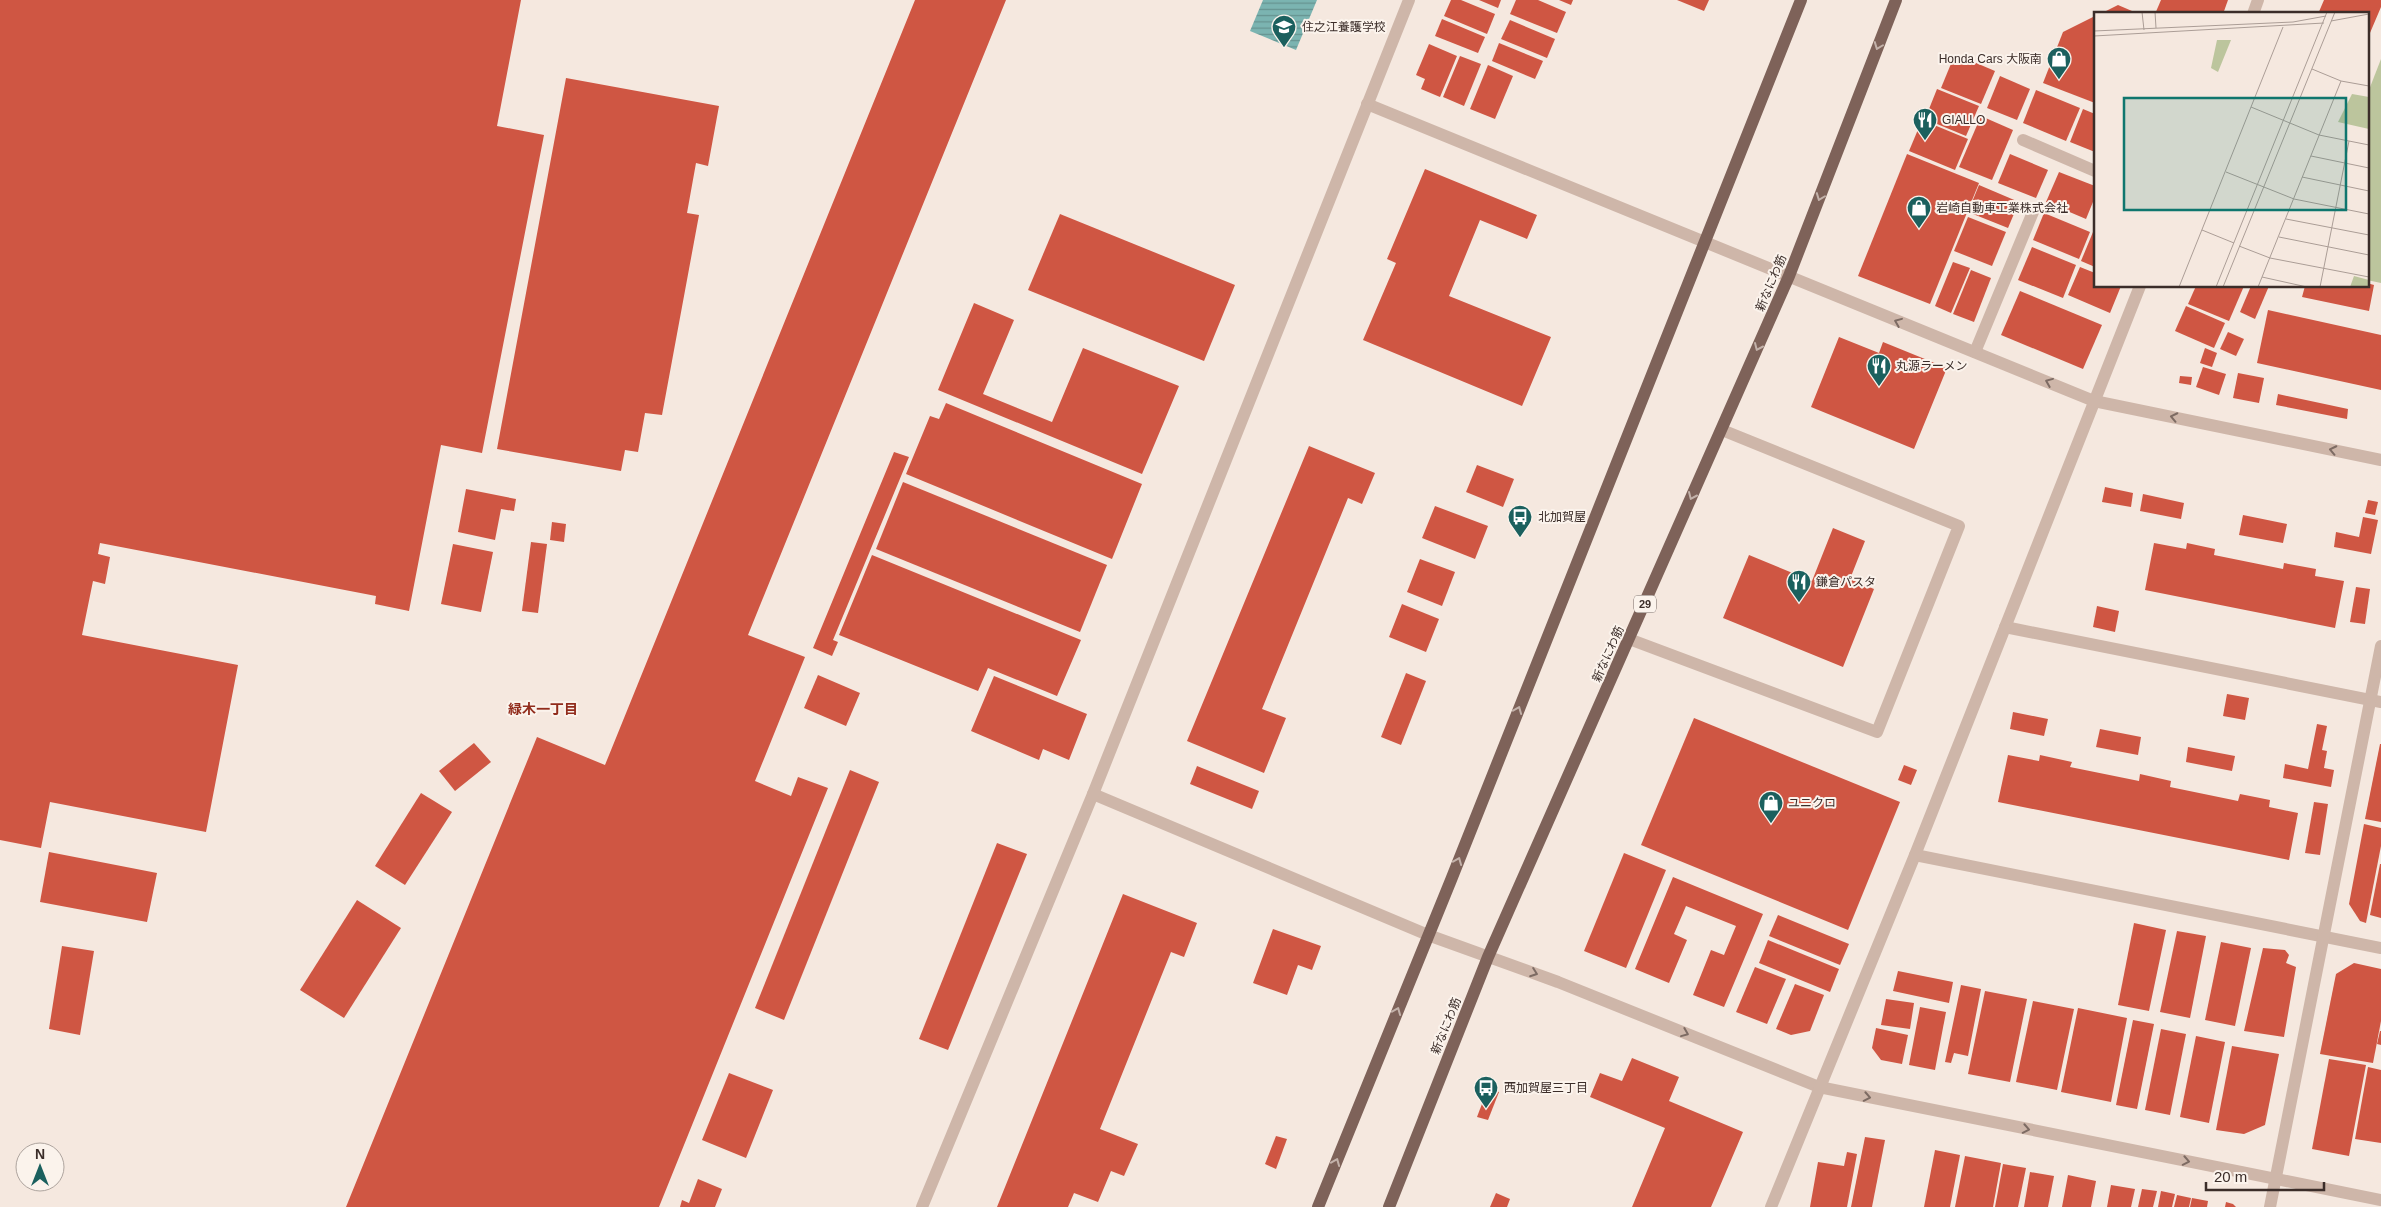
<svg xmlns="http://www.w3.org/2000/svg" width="2381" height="1207" viewBox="0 0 2381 1207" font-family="Helvetica,'Noto Sans JP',sans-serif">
	<defs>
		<pattern id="water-rules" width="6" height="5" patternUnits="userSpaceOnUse" patternTransform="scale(1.25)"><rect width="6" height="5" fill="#7bb4b1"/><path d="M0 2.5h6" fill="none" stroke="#669390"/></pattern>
	</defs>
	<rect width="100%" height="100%" fill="#f5e8df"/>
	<!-- pitch -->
	<path fill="#bcc59d" d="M2381 59V283L2367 280V95Z"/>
	<!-- water -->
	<path fill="url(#water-rules)" d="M1263 0H1317L1296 50 1250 31Z"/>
	<!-- building -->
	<g fill="#cf5643">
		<path d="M0 0H521L497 126 544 135 482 453 441 445 409 611 375 604 376 596 100 543 98 554 110 557 105 584 93 581 82 635 238 665 206 832 50 802 41 848 0 840Z"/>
		<path d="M915 0H1006L748 635 805 657 755 781 791 796 798 777 828 788 659 1207H346L537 737 605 765Z"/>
		<path d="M1451 0H1461L1495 14 1487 34 1444 16Z"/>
		<path d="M1479 0H1501L1498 8Z"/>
		<path d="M1516 0H1538L1566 12 1557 33 1510 14Z"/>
		<path d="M1559 0H1573L1571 5Z"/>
		<path d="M1677 0H1709L1704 11Z"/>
		<path d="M2161 0H2228L2223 14H2155Z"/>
		<path d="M2324 0H2381V7L2367 40V14H2318Z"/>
		<path d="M2118 5 2139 14H2100Z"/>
		<path d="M2095 16V103L2043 83 2063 32Z"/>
		<path d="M1442 19 1485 37 1478 53 1435 36Z"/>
		<path d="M1510 20 1555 39 1547 58 1501 39Z"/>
		<path d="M1499 43 1543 61 1535 79 1492 61Z"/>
		<path d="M1429 44 1457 56 1440 97 1421 89 1425 79 1416 75Z"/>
		<path d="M1955 54 1995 71 1981 104 1941 88Z"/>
		<path d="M1460 56 1481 64 1464 106 1443 97Z"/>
		<path d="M1488 65 1513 76 1495 119 1470 109Z"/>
		<path d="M2000 76 2030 89 2017 120 1987 108Z"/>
		<path d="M566 78 719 106 708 166 696 163 687 213 699 215 662 415 645 413 638 452 625 450 621 471 497 449Z"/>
		<path d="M1937 89 1979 106 1966 136 1925 119Z"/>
		<path d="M2036 90 2080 108 2066 141 2023 123Z"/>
		<path d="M2083 109 2095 114V152L2070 142Z"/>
		<path d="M1981 116 2013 130 1992 180 1959 167Z"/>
		<path d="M1922 120 1968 139 1955 170 1909 151Z"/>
		<path d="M1907 154 1979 183 1930 304 1858 276Z"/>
		<path d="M2010 154 2048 170 2036 198 1998 183Z"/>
		<path d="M1425 169 1537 215 1527 239 1480 220 1449 296 1551 337 1522 406 1363 340 1396 263 1387 259Z"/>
		<path d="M2059 172 2095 186V197L2086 219 2046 202Z"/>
		<path d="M1979 185 2019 202 2008 228 1968 212Z"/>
		<path d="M2044 213 2090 232 2079 259 2033 240Z"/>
		<path d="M1060 214 1235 285 1204 361 1028 290Z"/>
		<path d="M1968 217 2006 232 1992 266 1954 251Z"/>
		<path d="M2093 232 2095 233V267L2081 261Z"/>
		<path d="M2032 247 2076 265 2063 298 2018 280Z"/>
		<path d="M1953 262 1970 268 1951 313 1935 306Z"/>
		<path d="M2080 267 2095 273V286H2121L2110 313 2068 295Z"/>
		<path d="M1971 270 1991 278 1974 322 1953 314Z"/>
		<path d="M2367 283 2374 285 2369 311 2302 297 2305 286H2367Z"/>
		<path d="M2196 286H2244L2229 321 2188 304Z"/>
		<path d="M2251 286H2269L2255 319 2240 312Z"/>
		<path d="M2020 291 2102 325 2083 369 2001 335Z"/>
		<path d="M974 303 1014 320 983 394 1052 422 1083 348 1179 386 1142 474 938 390Z"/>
		<path d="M2186 306 2225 323 2214 348 2175 331Z"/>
		<path d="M2268 310 2381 335V390L2257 363Z"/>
		<path d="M2228 332 2244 339 2236 356 2220 349Z"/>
		<path d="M1839 337 1879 353 1883 342 1947 368 1914 449 1811 407Z"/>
		<path d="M2205 348 2217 353 2212 367 2200 363Z"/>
		<path d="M2203 367 2226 374 2219 395 2196 387Z"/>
		<path d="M2238 373 2264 378 2259 403 2233 398Z"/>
		<path d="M2180 376 2192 377 2191 385 2179 383Z"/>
		<path d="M2278 394 2348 409 2347 419 2276 405Z"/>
		<path d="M946 403 1142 484 1112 559 906 474 930 416 939 419Z"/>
		<path d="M1309 446 1375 473 1362 504 1348 498 1262 709 1286 718 1264 773 1187 741Z"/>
		<path d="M894 452 909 457 833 640 838 642 832 656 813 648Z"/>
		<path d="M1477 465 1514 479 1503 507 1466 492Z"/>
		<path d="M903 482 1107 565 1080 632 876 549Z"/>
		<path d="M2105 487 2133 493 2131 507 2102 502Z"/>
		<path d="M466 489 516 499 514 511 501 509 495 540 458 532Z"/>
		<path d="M2143 494 2184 503 2181 519 2140 511Z"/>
		<path d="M2368 500 2378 502 2375 515 2365 513Z"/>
		<path d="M1435 506 1488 526 1475 559 1422 538Z"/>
		<path d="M2243 515 2287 524 2283 543 2239 535Z"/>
		<path d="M2363 517 2378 520 2371 554 2334 547 2336 532 2359 537Z"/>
		<path d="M552 522 566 524 564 542 550 540Z"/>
		<path d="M1833 528 1865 541 1850 579 1874 589 1843 667 1723 618 1749 555 1812 581Z"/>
		<path d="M531 542 547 544 538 613 522 611Z"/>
		<path d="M2154 543 2186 549 2187 543 2215 549 2214 555 2283 569 2284 563 2316 569 2315 576 2344 581 2335 628 2145 590Z"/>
		<path d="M453 544 493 552 481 612 441 604Z"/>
		<path d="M872 555 1081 640 1057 696 988 668 978 691 839 635Z"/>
		<path d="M1420 559 1455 572 1442 606 1407 592Z"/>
		<path d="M2356 587 2370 589 2365 624 2350 622Z"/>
		<path d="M1402 604 1439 619 1426 652 1389 637Z"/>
		<path d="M2097 606 2119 611 2115 632 2093 627Z"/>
		<path d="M1406 673 1426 681 1401 745 1381 737Z"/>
		<path d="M818 675 860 693 846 726 804 708Z"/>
		<path d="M994 676 1087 714 1069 760 1043 749 1039 760 971 731Z"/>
		<path d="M2227 694 2249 698 2245 720 2223 716Z"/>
		<path d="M2013 712 2048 719 2044 736 2010 729Z"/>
		<path d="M1694 718 1900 802 1848 930 1641 845Z"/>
		<path d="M2317 724 2327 726 2322 750 2327 751 2324 768 2334 770 2331 787 2283 778 2285 764 2308 769Z"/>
		<path d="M2100 729 2141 737 2138 755 2096 747Z"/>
		<path d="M474 743 491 762 455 791 439 771Z"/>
		<path d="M2380 744H2381V822L2365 819Z"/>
		<path d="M2188 747 2235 756 2232 771 2186 762Z"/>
		<path d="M2008 755 2039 761 2040 755 2072 762 2070 767 2139 781 2140 774 2171 781 2170 787 2238 801 2240 794 2270 800 2269 807 2298 813 2289 860 1998 802Z"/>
		<path d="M1904 765 1917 770 1911 785 1898 780Z"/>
		<path d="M1197 766 1259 791 1252 809 1190 784Z"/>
		<path d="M850 770 879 782 784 1020 755 1008Z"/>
		<path d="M421 793 452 812 405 885 375 866Z"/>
		<path d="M2314 802 2328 804 2320 855 2305 853Z"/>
		<path d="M2364 824 2381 828V846L2366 923 2360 921 2349 904Z"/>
		<path d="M997 843 1027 854 948 1050 919 1039Z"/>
		<path d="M49 852 157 873 147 922 40 902Z"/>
		<path d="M1624 853 1666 870 1626 968 1584 951Z"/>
		<path d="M2380 864H2381V918L2370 915Z"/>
		<path d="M1673 877 1763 914 1724 1007 1693 995 1711 950 1724 955 1736 926 1686 906 1674 934 1687 940 1669 983 1635 969Z"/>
		<path d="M1123 894 1197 923 1184 957 1171 952 1100 1129 1138 1144 1124 1176 1111 1171 1098 1202 1074 1193 1068 1207H997Z"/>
		<path d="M357 900 401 928 344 1018 300 990Z"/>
		<path d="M1778 915 1849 944 1840 965 1769 936Z"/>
		<path d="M2134 923 2166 930 2149 1011 2118 1005Z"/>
		<path d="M1273 929 1321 946 1312 970 1298 965 1287 995 1253 983Z"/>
		<path d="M2177 931 2206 936 2190 1018 2160 1012Z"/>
		<path d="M1768 940 1839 969 1830 992 1759 963Z"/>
		<path d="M2221 942 2251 948 2235 1026 2205 1020Z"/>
		<path d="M62 946 94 951 80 1035 49 1029Z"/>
		<path d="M2263 948 2285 950 2289 955 2286 963 2296 967 2284 1037 2244 1031Z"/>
		<path d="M2354 963 2381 969V1021L2373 1063 2320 1054 2336 974Z"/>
		<path d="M1755 967 1786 979 1767 1024 1736 1012Z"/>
		<path d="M1898 971 1953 982 1949 1003 1893 991Z"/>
		<path d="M1795 984 1824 995 1810 1031 1791 1035 1776 1029Z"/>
		<path d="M1961 985 1981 989 1968 1056 1954 1053 1951 1063 1945 1062Z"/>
		<path d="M1985 991 2027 999 2010 1082 1968 1074Z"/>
		<path d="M1886 999 1914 1003 1910 1029 1881 1025Z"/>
		<path d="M2033 1001 2074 1009 2057 1090 2016 1082Z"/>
		<path d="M1920 1007 1946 1012 1935 1070 1909 1065Z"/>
		<path d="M2078 1008 2127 1018 2111 1102 2061 1092Z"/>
		<path d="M2133 1020 2154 1024 2137 1109 2116 1105Z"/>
		<path d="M1876 1028 1908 1035 1902 1064 1881 1060 1872 1048Z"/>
		<path d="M2161 1029 2186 1034 2170 1115 2145 1110Z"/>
		<path d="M2380 1031H2381V1045L2377 1044Z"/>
		<path d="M2196 1036 2225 1042 2209 1123 2180 1117Z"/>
		<path d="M2232 1046 2279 1054 2265 1125 2244 1134 2216 1130Z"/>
		<path d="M1632 1058 1679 1077 1669 1101 1743 1132 1711 1207H1632L1665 1128 1590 1097 1600 1073 1622 1081Z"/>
		<path d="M2329 1059 2366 1065 2349 1156 2312 1149Z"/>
		<path d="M2368 1067 2381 1070V1143L2355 1139Z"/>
		<path d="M729 1073 773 1090 746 1158 702 1140Z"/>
		<path d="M1488 1088 1499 1092 1488 1120 1477 1117Z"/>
		<path d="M1276 1136 1287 1139 1276 1169 1265 1164Z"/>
		<path d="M1865 1137 1885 1140 1872 1207H1851Z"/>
		<path d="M1935 1150 1960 1155 1950 1207H1924Z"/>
		<path d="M1847 1152 1857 1154 1847 1207H1810L1818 1162 1844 1166Z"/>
		<path d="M1965 1156 2001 1163 1993 1207H1955Z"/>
		<path d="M2003 1164 2026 1168 2018 1207H1995Z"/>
		<path d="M2030 1172 2054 1176 2048 1207H2024Z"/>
		<path d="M2068 1175 2096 1181 2091 1207H2062Z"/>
		<path d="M698 1179 722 1189 715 1207H680L682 1200 689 1203Z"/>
		<path d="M2111 1185 2135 1189 2131 1207H2107Z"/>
		<path d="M2142 1189 2157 1191 2153 1207H2138Z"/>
		<path d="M2161 1191 2175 1194 2172 1207H2158Z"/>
		<path d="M1496 1193 1510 1199 1507 1207H1490Z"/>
		<path d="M2177 1195 2191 1198 2189 1207H2174Z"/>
		<path d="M2192 1198 2208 1201 2207 1207H2190Z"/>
		<path d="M2226 1202 2233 1204 2236 1207H2225Z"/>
	</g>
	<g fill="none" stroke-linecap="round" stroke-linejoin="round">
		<!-- minor -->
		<g stroke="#ceb6a9" stroke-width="12">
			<path d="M2253 14 2258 0"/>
			<path d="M1367 104 2094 401 2381 460"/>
			<path d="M2023 140 2095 171"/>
			<path d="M1975 352 2033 212"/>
			<path d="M2005 627 2381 702"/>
			<path d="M1629 639 1877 732 1959 526 1722 430"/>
			<path d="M1093 794 1428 935 1558 982 1819 1087 2381 1200"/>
			<path d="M1915 855 2381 948"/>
			<path d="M922 1207 1093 794 1409 0"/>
			<path d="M1771 1207 1915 855 2140 286"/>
			<path d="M2270 1207 2381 646"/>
		</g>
		<!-- major -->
		<g stroke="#7e6259" stroke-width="12">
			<path d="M1318 1207 1451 880 1801 0"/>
			<path d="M1389 1207 1488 957 1789 276 1896 0"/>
		</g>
	</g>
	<!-- one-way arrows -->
	<defs><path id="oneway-chevron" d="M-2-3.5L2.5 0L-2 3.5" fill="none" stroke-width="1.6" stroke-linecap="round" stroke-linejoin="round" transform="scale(1.25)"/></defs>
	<g stroke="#c3b2aa">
		<use href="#oneway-chevron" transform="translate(1878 46) rotate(111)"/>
		<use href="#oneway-chevron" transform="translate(1820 197) rotate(111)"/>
		<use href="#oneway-chevron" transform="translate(1758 347) rotate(114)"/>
		<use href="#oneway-chevron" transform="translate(1692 496) rotate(114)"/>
		<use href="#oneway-chevron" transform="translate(1518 710) rotate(-68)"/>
		<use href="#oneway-chevron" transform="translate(1458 861) rotate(-68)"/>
		<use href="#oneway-chevron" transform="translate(1397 1011) rotate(-68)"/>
		<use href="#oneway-chevron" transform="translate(1336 1162) rotate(-68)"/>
	</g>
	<g stroke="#7d6b63">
		<use href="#oneway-chevron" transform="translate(1898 322) rotate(-158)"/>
		<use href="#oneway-chevron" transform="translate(2049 382) rotate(-158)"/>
		<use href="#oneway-chevron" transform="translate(2174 417) rotate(-168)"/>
		<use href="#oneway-chevron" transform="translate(2333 450) rotate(-168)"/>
		<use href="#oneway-chevron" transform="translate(1534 973) rotate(20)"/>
		<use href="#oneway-chevron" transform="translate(1685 1033) rotate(22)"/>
		<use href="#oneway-chevron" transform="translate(1867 1097) rotate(11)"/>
		<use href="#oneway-chevron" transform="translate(2026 1129) rotate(11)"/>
		<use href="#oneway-chevron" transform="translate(2186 1161) rotate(11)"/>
	</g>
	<!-- icons -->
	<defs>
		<symbol id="school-pin" viewBox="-11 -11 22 30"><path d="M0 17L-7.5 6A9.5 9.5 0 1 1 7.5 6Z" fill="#1b605e" stroke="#fbf3ec"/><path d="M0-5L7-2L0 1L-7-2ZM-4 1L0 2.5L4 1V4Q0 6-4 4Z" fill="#fff"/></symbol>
		<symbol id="shop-pin" viewBox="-11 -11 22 30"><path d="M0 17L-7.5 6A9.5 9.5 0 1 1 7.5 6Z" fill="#1b605e" stroke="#fbf3ec"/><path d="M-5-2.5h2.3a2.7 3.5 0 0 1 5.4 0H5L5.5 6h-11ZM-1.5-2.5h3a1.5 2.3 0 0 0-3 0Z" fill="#fff"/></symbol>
		<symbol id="restaurant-pin" viewBox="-11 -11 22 30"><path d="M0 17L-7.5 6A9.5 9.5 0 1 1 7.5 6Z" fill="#1b605e" stroke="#fbf3ec"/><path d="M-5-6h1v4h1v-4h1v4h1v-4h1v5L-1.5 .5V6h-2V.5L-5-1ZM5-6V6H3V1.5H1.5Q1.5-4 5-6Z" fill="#fff"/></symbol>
		<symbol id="bus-pin" viewBox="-11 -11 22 30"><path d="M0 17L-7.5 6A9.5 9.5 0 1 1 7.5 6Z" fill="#1b605e" stroke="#fbf3ec"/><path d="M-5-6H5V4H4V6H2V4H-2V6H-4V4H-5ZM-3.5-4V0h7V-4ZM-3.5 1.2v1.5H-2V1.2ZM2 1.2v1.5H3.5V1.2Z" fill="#fff"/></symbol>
	</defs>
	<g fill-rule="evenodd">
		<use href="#school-pin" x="1270" y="13" width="28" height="38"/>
		<use href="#shop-pin" x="2045" y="45" width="28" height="38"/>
		<use href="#restaurant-pin" x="1911" y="106" width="28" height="38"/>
		<use href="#shop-pin" x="1905" y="194" width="28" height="38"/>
		<use href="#restaurant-pin" x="1865" y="352" width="28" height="38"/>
		<use href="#bus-pin" x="1506" y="503" width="28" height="38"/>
		<use href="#restaurant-pin" x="1785" y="568" width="28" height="38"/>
		<use href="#shop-pin" x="1757" y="789" width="28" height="38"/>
		<use href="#bus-pin" x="1472" y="1074" width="28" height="38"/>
	</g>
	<g text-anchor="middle" stroke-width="4" stroke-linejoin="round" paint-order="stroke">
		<!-- shield labels -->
		<rect fill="#fbf3ec" stroke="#756864" stroke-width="1" x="1634" y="595.5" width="22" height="17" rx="4"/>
		<g font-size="11" font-weight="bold" fill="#3b2d29">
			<text x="1645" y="608">29</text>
		</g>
		<!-- poi labels -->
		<g font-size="12" fill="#3b2d29" stroke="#fbf3ec" text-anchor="start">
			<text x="1302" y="31">住之江養護学校</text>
			<text x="2042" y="63" text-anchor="end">Honda Cars 大阪南</text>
			<text x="1942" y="124">GIALLO</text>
			<text x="1936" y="212">岩崎自動車工業株式会社</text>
			<text x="1896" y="370">丸源ラーメン</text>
			<text x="1538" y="521">北加賀屋</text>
			<text x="1816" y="586">鎌倉パスタ</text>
			<text x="1788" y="807">ユニクロ</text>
			<text x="1504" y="1092">西加賀屋三丁目</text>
		</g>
		<!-- street labels -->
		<g font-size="12" fill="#3b2d29" stroke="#fbf3ec">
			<text transform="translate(1771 283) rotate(-67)" y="4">新なにわ筋</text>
			<text transform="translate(1608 654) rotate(-66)" y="4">新なにわ筋</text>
			<text transform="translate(1446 1026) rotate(-68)" y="4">新なにわ筋</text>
		</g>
		<!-- neighbourhood labels -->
		<g font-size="14" font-weight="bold" fill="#912c1c" stroke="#fbf3ec">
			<text x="543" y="714">緑木一丁目</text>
		</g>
	</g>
	<!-- overview -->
	<g transform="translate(2094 12)">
		<rect width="275" height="275" fill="#f5e8df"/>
		<path d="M123 28H137L124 60 117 56ZM260 264 275 268V275H256Z" fill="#bcc59d"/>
		<path d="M258 82 275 85V117L244 110Z" fill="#bcc59d"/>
		<path fill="none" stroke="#ab9d96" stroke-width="1" d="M48 0 50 18M61 0 62 16M237 9 275 2M0 19 199 10 232 4M0 24 230 11M218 57 247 69 275 74M157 95 225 123 275 133M217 144 275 156M132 160 200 187 275 202M208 165 275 179M192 207 275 223M108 218 140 231M185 225 275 243M145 234 176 246 275 265M168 265 213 275M85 275 189 15M122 275 233 0M129 275 241 0M164 275 247 69M226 275 255 129"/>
		<path fill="#0f766e" fill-opacity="0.15" stroke="#0f766e" stroke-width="2.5" d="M30 86H252V198H30Z"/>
		<rect width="275" height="275" fill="none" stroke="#3b2d29" stroke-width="2.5"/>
	</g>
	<!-- north arrow -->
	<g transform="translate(40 1167)"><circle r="24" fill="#fbf3ec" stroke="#aea49e"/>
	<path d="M0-4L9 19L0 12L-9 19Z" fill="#1b605e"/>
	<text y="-8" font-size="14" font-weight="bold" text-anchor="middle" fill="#3b2d29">N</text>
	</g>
	<!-- scale -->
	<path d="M2206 1182v8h118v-8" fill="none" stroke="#3b2d29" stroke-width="2.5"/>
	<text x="2214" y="1182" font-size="15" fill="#3b2d29" stroke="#fbf3ec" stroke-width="4" paint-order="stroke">20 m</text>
</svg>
